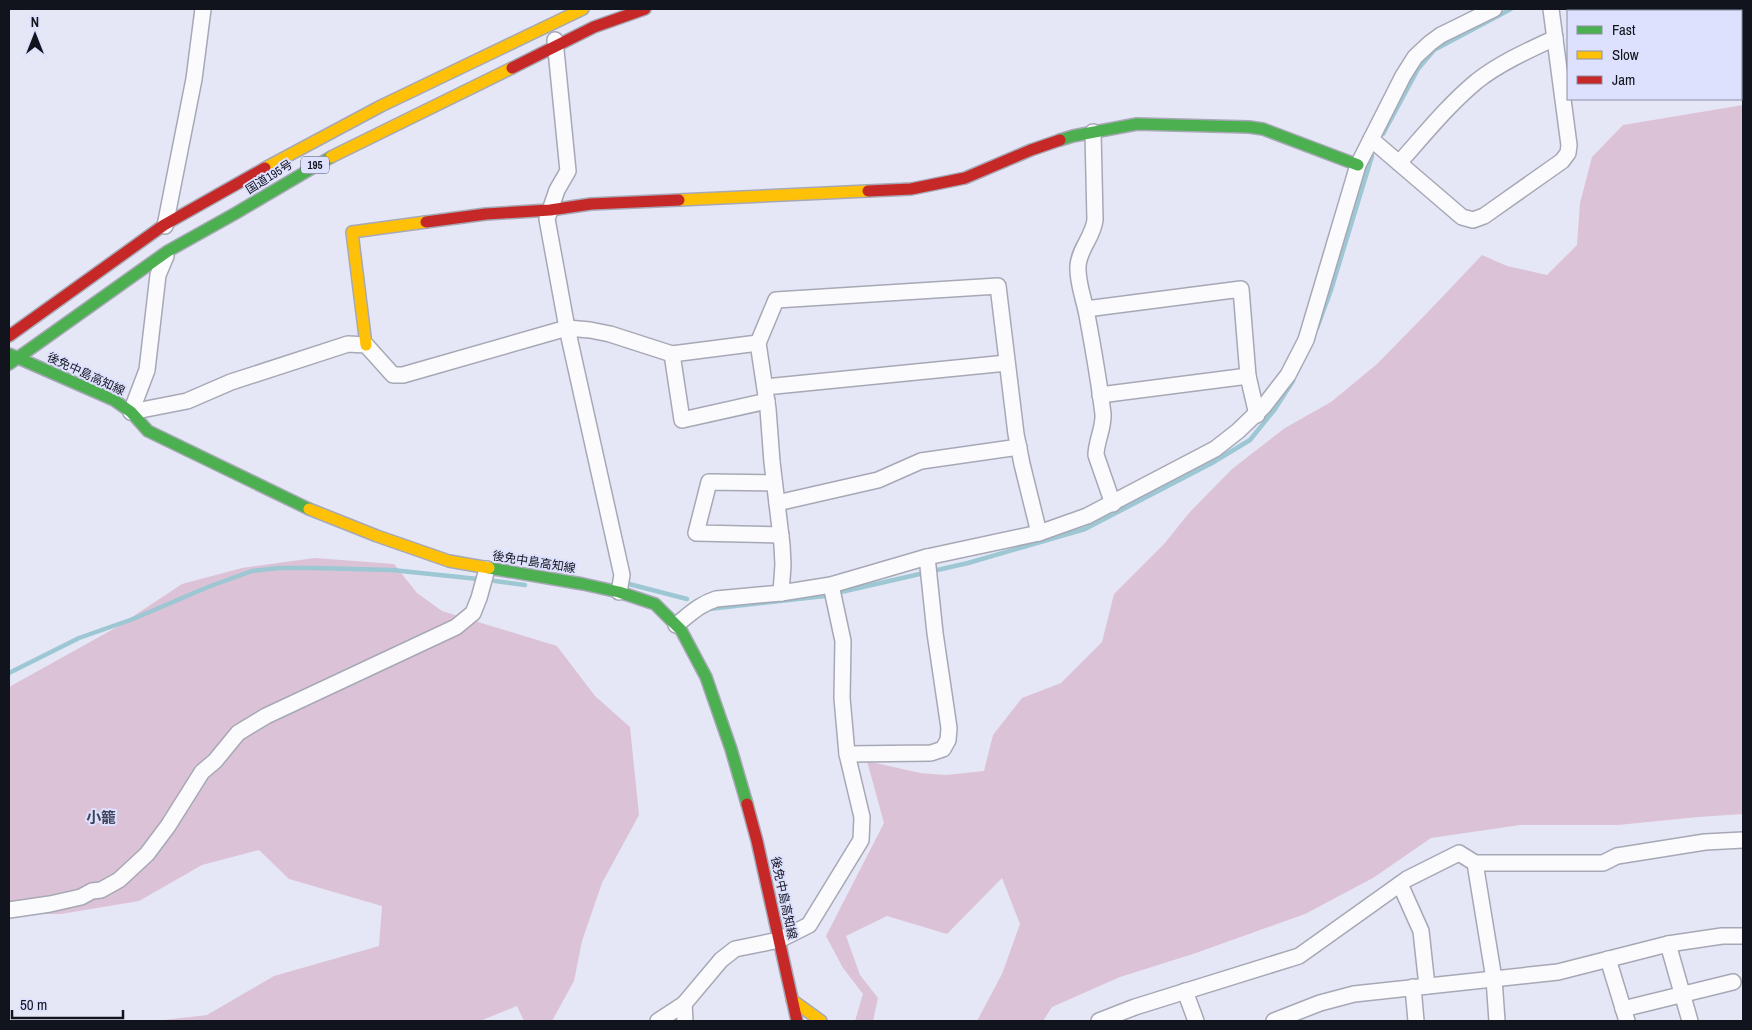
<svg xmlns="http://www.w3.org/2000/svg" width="1752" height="1030" viewBox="0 0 1752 1030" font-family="'Archivo Narrow','Noto Sans JP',sans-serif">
	<rect width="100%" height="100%" fill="#e5e7f6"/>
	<!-- forest -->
	<g fill="#dcc2d6">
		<path d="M1743 105V814L1698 817 1618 825H1520L1431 838 1373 878 1305 914 1193 954 1120 977 1052 1007 1043 1021H977L1002 974 1020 924 1002 878 947 934 887 916 846 936 860 975 878 998 873 1021H855L863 994 843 968 826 936 884 823 867 761 920 773 946 775 984 771 993 735 1022 698 1061 683 1102 642 1114 594 1164 544 1189 513 1232 469 1285 428 1331 402 1377 364 1427 313 1482 255 1507 266 1547 275 1577 245 1580 203 1592 157 1623 125Z"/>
		<path d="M315 558 394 564 417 593 442 611 557 646 595 696 630 727 639 815 602 883 582 941 574 981 552 1021H524L517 1006 480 1021H155L207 1015 274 976 379 946 382 906 289 879 259 850 202 865 139 901 61 914H9V687L117 627 182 584 242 568Z"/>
	</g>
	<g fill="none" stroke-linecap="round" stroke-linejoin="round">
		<!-- stream -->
		<g stroke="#9cc7d3" stroke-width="4.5">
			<path d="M1644 9 1650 11"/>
			<path d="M1383 134 1418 69 1434 50 1511 9"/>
			<path d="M1317 328 1331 290 1372 156"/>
			<path d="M495 581 525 585"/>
			<path d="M629 584 687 599"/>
			<path d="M841 592 968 563 1085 529 1212 463 1250 440 1275 409 1293 381"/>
			<path d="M709 609 825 596"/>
			<path d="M9 673 79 638 133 619 208 587 252 571 279 568H314L392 570 478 579"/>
		</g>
		<defs>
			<g id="street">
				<path d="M1661 9 1668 11"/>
				<path d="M1741 39 1743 40"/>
				<path d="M555 40 568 171 557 190 547 219 567 328 622 575 619 592"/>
				<path d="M1093 132 1095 220C1093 237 1079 249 1078 266 1077 282 1084 299 1087 315 1093 347 1099 381 1103 414 1104 428 1096 441 1096 455L1113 504"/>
				<path d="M1371 139 1462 217 1473 220 1484 216 1562 161 1568 153 1569 145 1551 9"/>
				<path d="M1399 163C1424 135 1448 105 1477 81 1500 63 1529 50 1555 38"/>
				<path d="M165 226 194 79 203 9"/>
				<path d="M1086 309 1241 289 1248 376 1257 415"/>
				<path d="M672 354 682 420 767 401"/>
				<path d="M765 387 1007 363"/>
				<path d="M1100 395 1248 376"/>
				<path d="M131 412 187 401 231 382 348 344 366 345 393 375H403L567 328 590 330 610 334 672 354 758 343"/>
				<path d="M131 412 147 370 158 275 166 256"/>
				<path d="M774 483 709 482 696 533 781 535"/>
				<path d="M777 503 878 480 921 461 1019 447"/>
				<path d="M781 593 783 565 782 545 772 462 768 409 758 343 776 300 998 286 1016 434 1022 464 1039 533"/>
				<path d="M676 625C689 615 700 604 716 599L781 593 831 585 927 557 1039 533 1087 516 1215 449 1238 431 1264 406 1288 375 1306 340 1358 165 1403 76 1415 57 1430 43 1441 35 1494 9"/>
				<path d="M847 754 931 753 943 749 948 740 949 728 935 633 927 557"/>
				<path d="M1475 863 1494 979 1497 1021"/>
				<path d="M1400 884 1421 931 1427 986"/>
				<path d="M9 910 50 904 81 897 92 891 101 890 119 880 147 854 168 826 202 772 215 761 238 733 266 716 456 627 473 613 479 598 487 569"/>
				<path d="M1668 944 1690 1021"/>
				<path d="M1608 959 1627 1021"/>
				<path d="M1413 987 1416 1021"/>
				<path d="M1185 991 1196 1021"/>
				<path d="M684 1004 685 1021"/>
				<path d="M1623 1009 1733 982"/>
				<path d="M658 1021 684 1004 721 960 735 949 779 940 809 925 861 840 862 817 847 754 842 698 843 641 831 585"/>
				<path d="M1099 1021 1135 1007 1299 956 1407 879 1459 853 1475 863H1603L1617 856 1705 842 1743 840"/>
				<path d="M1274 1021 1320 1003 1354 994 1558 972 1668 944 1722 936H1743"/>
			</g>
			<g id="fast">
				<path d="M1060 140 1073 136 1137 124 1249 127 1263 129 1358 165"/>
				<path d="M9 354 114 400 131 412 148 431 309 509"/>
				<path d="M9 364 168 251 236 213 331 157"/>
				<path d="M489 568 583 584 619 592 655 604 681 630 706 677 731 749 747 804"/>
			</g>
			<g id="slow">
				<path d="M331 157 512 68"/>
				<path d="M265 168 381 106 583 9"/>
				<path d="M679 200 868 191"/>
				<path d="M366 345 352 232 426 222"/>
				<path d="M309 509 377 536 449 561 489 568"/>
				<path d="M792 1000 821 1021"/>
			</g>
			<g id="jam">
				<path d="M512 68 594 27 645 9"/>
				<path d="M868 191 911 189 965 178 1031 150 1060 140"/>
				<path d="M426 222 486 214 550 210 591 204 679 200"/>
				<path d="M9 336 164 225 265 168"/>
				<path d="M747 804 757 841 797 1021"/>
			</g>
		</defs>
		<!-- street casing -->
		<use href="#street" stroke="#a7a8b5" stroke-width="18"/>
		<!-- fast casing -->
		<use href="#fast" stroke="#a7a8b5" stroke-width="14"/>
		<!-- slow casing -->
		<use href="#slow" stroke="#a7a8b5" stroke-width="14"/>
		<!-- jam casing -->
		<use href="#jam" stroke="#a7a8b5" stroke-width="14"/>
		<!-- street -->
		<use href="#street" stroke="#fbfbfe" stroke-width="15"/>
		<!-- fast -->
		<use href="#fast" stroke="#4caf50" stroke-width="11"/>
		<!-- slow -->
		<use href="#slow" stroke="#ffc107" stroke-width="11"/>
		<!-- jam -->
		<use href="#jam" stroke="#c62828" stroke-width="11"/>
	</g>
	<g text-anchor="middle" stroke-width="4" stroke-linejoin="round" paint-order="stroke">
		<!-- shield labels -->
		<rect fill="#dde1fe" stroke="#4f5260" stroke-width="1" x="301" y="156.5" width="28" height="17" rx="4"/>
		<g font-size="11" font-weight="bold" fill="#12141d">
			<text x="315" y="169">195</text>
		</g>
		<!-- street labels -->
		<g font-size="12" fill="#12141d" stroke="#dde1fe">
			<text transform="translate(269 177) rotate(-32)" y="4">国道195号</text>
			<text transform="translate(86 374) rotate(25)" y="4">後免中島高知線</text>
			<text transform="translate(534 562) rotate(9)" y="4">後免中島高知線</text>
			<text transform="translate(784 898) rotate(78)" y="4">後免中島高知線</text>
		</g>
		<!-- quarter labels -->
		<g font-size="15" font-weight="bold" fill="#3f4259" stroke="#dde1fe">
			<text x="101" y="823">小籠</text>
		</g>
	</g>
	<!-- border -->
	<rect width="1752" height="1030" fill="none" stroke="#12141d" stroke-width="20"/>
	<!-- legend -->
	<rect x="1567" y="10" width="175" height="90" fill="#dde1fe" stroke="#8c8fa4"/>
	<rect x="1577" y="26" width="25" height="8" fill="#4caf50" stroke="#8c8fa4"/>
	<text x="1612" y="35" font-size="15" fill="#12141d">Fast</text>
	<rect x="1577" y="51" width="25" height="8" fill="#ffc107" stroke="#8c8fa4"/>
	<text x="1612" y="60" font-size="15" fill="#12141d">Slow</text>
	<rect x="1577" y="76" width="25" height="8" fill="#c62828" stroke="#8c8fa4"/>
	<text x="1612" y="85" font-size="15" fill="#12141d">Jam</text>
	<!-- north arrow -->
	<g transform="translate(35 35)" stroke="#dde1fe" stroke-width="4" paint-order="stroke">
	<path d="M0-4L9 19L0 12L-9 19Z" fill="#12141d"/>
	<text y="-8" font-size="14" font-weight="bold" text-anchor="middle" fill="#12141d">N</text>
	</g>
	<!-- scale -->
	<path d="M12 1010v8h111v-8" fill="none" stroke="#12141d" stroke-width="2.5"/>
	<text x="20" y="1010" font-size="15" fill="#12141d" stroke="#dde1fe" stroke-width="4" paint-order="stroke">50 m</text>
</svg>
